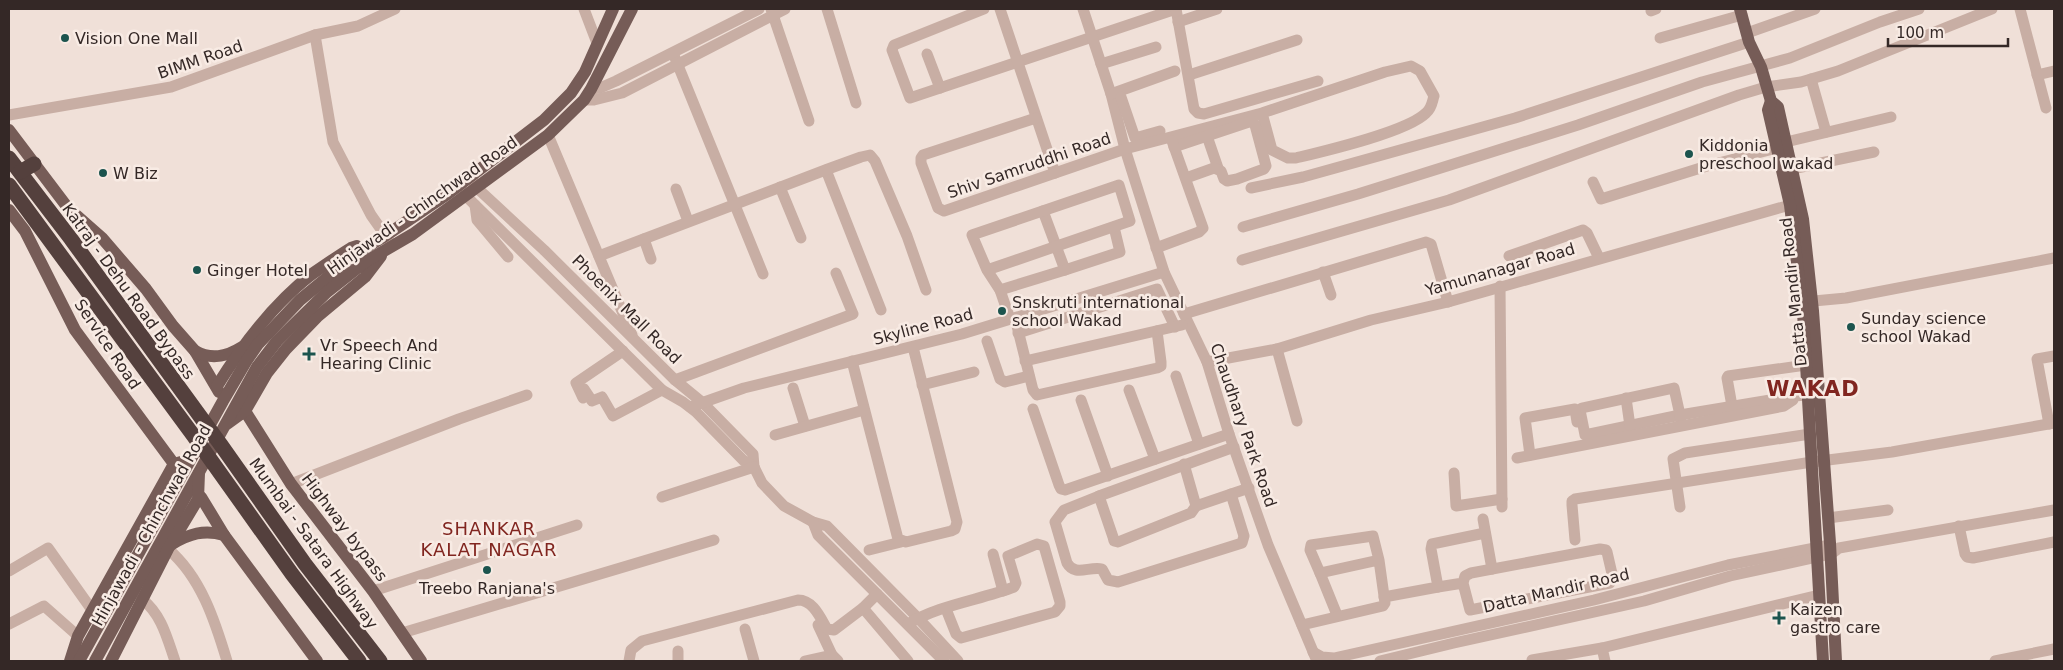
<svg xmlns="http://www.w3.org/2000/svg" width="2063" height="670" viewBox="0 0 2063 670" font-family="'DejaVu Sans',sans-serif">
	<rect width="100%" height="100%" fill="#f0e0d8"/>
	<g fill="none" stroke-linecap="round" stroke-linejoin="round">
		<!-- minor -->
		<g stroke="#c8aea4" stroke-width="11">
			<path d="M584 9 597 43"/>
			<path d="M771 9 809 121"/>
			<path d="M827 9 856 103"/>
			<path d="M984 9 894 45 892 50 910 98 1176 9"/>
			<path d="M1000 9 1055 173"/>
			<path d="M1083 9 1111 94 1125 149 1164 272 1207 362 1229 434 1268 545 1317 661"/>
			<path d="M1176 9 1194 109 1198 113 1204 114 1318 81"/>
			<path d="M2020 9 2046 108"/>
			<path d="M1651 11 1656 9"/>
			<path d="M1178 22 1217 9"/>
			<path d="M1747 33 1815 9"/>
			<path d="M315 35 333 142 371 215 390 242"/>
			<path d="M1660 38 1742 15"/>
			<path d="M673 53 763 274"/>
			<path d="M927 54 940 88"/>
			<path d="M1101 64 1156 47"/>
			<path d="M1189 75 1297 40"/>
			<path d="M2037 75 2054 71"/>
			<path d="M1811 79 1826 132"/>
			<path d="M591 89 600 88 616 81 759 9"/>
			<path d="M1111 94 1175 71"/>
			<path d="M1121 97 1135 138 1160 131"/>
			<path d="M584 100H594L622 93 785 9"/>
			<path d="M9 115 171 87 315 35 358 26 395 9"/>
			<path d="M1036 118 923 155 921 158V163L938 208 944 211 1125 149 1262 113 1385 72 1411 66 1420 71 1434 96C1432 102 1432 108 1426 113 1407 132 1325 151 1296 158H1288L1272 150 1262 113"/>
			<path d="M548 135 632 335"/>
			<path d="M1207 136 1218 168"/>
			<path d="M1786 142 1891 117"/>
			<path d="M1174 147 1249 122H1253L1255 125 1266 166 1264 169 1237 179 1227 181 1224 179 1221 171 1214 168 1186 178"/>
			<path d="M1792 169 1874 152"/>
			<path d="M826 170 881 310"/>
			<path d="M473 180 476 187 544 250 675 380 703 403 753 454 754 467"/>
			<path d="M1593 182 1601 199 1707 166 1777 148"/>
			<path d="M780 187 801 238"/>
			<path d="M461 188 468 198 662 390 683 402 696 412 743 460 754 467 762 483 784 506 813 522 827 526 918 618 958 661"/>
			<path d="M1251 188 1303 177 1515 118 1749 42"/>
			<path d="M676 189 688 221"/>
			<path d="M475 205 477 220 508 257"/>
			<path d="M1043 211 1065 270 1120 252 1114 227"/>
			<path d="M1243 227 1358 194 1578 125 1702 82 1790 58 1880 22 1919 9"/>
			<path d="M644 239 651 259"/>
			<path d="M1156 248 1199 232 1203 228 1172 141"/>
			<path d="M599 256 828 169 861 157 870 155 875 161 907 236 926 290"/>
			<path d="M1509 256 1583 230 1587 233 1599 258"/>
			<path d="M1242 260 1449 200 1739 95 1766 87 1801 82 1838 71 1992 9"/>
			<path d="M987 270 1130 221 1119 185 972 235 987 270 1000 290 1010 319"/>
			<path d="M1323 272 1331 295"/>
			<path d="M1500 286 1502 507"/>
			<path d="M1000 290 1065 270"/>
			<path d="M1803 302 1846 298 2054 258"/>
			<path d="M1184 314 1426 242 1431 244 1448 302"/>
			<path d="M1015 318 1033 390 1037 395 1157 368 1161 366V362L1157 331"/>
			<path d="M1018 333 1157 289 1175 327"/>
			<path d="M987 341 1000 379 1005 382 1029 376"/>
			<path d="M1277 349 1297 421"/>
			<path d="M852 361 898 539 906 542 951 531 955 529 957 522 913 347"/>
			<path d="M1025 361 1182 325"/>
			<path d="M1207 362 1277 349 1371 320 1448 302 1790 205 1799 204"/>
			<path d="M1176 376 1199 444"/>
			<path d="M675 380 853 314 836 273"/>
			<path d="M922 385 974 372"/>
			<path d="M793 388 805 426"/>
			<path d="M1674 388 1680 415 1585 435 1580 410 1582 408Z"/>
			<path d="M584 389 592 401 602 397 613 416 662 390"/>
			<path d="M1129 390 1155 459"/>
			<path d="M583 398 576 383 623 351"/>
			<path d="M1626 398 1630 426"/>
			<path d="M1081 400 1108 476"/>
			<path d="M1732 406 1727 378 1728 376 1806 365"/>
			<path d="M690 407 744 388 962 334 1164 272"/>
			<path d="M1033 409 1059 485 1061 489 1065 490 1229 434"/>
			<path d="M1681 422 1680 415 1794 396"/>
			<path d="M2049 424 2037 359 2054 356"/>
			<path d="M775 435 864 410"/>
			<path d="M1234 447 1099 496 1113 537 1114 541 1118 542 1191 513 1196 506 1249 488"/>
			<path d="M1530 455 1525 418 1575 409 1577 422"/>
			<path d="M1517 458 1784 406 1793 400 1794 396 1807 395"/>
			<path d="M1184 464 1196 506"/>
			<path d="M1454 473 1456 506 1502 499"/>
			<path d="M291 484 459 419 527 395"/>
			<path d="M1099 496 1064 510 1055 522 1067 563C1075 577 1089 566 1102 569L1108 580 1118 582 1242 543 1244 536 1231 494"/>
			<path d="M662 497 754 467"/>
			<path d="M1680 507 1673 459 1685 453 1810 434"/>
			<path d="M1828 518 1888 510"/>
			<path d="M1483 519 1492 569"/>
			<path d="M813 522 818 535 944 661"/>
			<path d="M1959 526 1965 554 1967 557 1973 558 2054 542"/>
			<path d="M1575 540 1572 505V501L1575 499 1812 462 1892 452 2054 423"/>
			<path d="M168 549C201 577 215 621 227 661"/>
			<path d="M869 550 901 542"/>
			<path d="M993 554 1003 591"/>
			<path d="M9 571 48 548 92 610"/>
			<path d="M1320 573 1337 615"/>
			<path d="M1438 587 1463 583 1465 576 1471 573 1600 549 1606 550 1607 552 1613 578 1610 583 1470 610 1463 583"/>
			<path d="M373 591 577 525"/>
			<path d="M1384 597 1438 587 1431 549 1432 544 1485 533"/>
			<path d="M142 599C162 615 167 638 175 661"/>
			<path d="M863 608 908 661"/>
			<path d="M9 624 44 606 78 636"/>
			<path d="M908 624C939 605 980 600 1014 587L1016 583 1008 556 1037 544 1044 546 1060 602V606L1055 612 961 638 956 634 946 609"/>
			<path d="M818 625 832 655 838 661"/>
			<path d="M1302 625 1383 606 1385 603 1379 560 1320 573 1310 550 1311 545 1373 536 1379 560"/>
			<path d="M745 629 754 661"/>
			<path d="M402 633 714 540"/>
			<path d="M1602 648 1605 661"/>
			<path d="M1313 652 1322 657 1334 658 1594 600 1728 565 1825 546"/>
			<path d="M1532 660 1602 648 1819 595"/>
			<path d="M629 661 631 650 642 641 798 600C813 600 820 617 827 629L834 630 863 608 877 594"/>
			<path d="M678 661V651"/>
			<path d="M805 661 832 655"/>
			<path d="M1380 661 1454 643 1644 601 1730 576 1831 554 1839 548 2054 510"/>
			<path d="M1995 661 2054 649"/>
		</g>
		<!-- major -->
		<g stroke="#765c57" stroke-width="12">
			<path d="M1740 9 1749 42 1761 67 1771 101 1778 107 1803 219 1813 311 1830 543 1836 661"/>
			<path d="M1771 101 1768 110 1790 205 1803 312 1823 661"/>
			<path d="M9 130 68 208 102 238 146 289 173 326 195 351 219 392"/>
			<path d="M9 210 25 231 75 330 174 464"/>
			<path d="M195 351C211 360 226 357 242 347"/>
			<path d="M217 386C243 344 273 304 312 274 325 265 338 256 351 248L357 246"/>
			<path d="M245 411 291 484 373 591 421 661"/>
			<path d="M227 424 245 411 267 373 286 349 317 317 365 277 381 256"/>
			<path d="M201 497 224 535 317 661"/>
			<path d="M172 544C189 534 204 529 224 535"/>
			<path d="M70 661 78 636 174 464 181 462"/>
			<path d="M79 661 223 401 247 360 258 344 300 300 357 253 385 236 449 193 544 120 571 93 585 72 613 9"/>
			<path d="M95 661 257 367 277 341 327 292 365 262 413 234 548 135 584 100 591 89 632 9"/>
			<path d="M111 661 168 549 198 499 199 473"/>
		</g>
		<!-- highway -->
		<g stroke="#54403d" stroke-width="15">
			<path d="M9 158 71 239 221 445 305 564 380 661"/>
			<path d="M20 172 34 164"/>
			<path d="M9 185 193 435 292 574 359 661"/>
		</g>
	</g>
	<!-- markers -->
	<g fill="#1c544e" stroke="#f8ebe4" stroke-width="2">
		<circle cx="65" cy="38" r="5"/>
		<circle cx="1689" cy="154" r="5"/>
		<circle cx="103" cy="173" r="5"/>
		<circle cx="197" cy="270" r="5"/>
		<circle cx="1002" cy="311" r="5"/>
		<circle cx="1851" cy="327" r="5"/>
		<path d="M306.5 346.5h5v5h5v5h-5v5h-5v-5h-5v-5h5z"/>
		<circle cx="487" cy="570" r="5"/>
		<path d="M1776.5 610.5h5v5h5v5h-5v5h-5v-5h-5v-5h5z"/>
	</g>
	<g text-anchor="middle" stroke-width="5" stroke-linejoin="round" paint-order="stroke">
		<!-- poi labels -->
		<g font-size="16" fill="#342826" stroke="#f8ebe4" text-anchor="start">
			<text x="75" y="44">Vision One Mall</text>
			<text x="1699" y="151">Kiddonia<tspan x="1699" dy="18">preschool wakad</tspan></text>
			<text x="113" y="179">W Biz</text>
			<text x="207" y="276">Ginger Hotel</text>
			<text x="1012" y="308">Snskruti international<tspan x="1012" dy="18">school Wakad</tspan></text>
			<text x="1861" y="324">Sunday science<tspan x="1861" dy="18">school Wakad</tspan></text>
			<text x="320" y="351">Vr Speech And<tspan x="320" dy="18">Hearing Clinic</tspan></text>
			<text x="487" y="594" text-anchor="middle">Treebo Ranjana's</text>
			<text x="1790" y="615">Kaizen<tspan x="1790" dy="18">gastro care</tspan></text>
		</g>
		<!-- street labels -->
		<g font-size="16" fill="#342826" stroke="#f8ebe4">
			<text transform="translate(200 59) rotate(-19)" y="6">BIMM Road</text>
			<text transform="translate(1029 165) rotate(-19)" y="6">Shiv Samruddhi Road</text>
			<text transform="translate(422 205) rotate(-35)" y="6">Hinjawadi - Chinchwad Road</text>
			<text transform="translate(1500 269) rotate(-16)" y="6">Yamunanagar Road</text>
			<text transform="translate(129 291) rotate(54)" y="6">Katraj - Dehu Road Bypass</text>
			<text transform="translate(1793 292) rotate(-96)" y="6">Datta Mandir Road</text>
			<text transform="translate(627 309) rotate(45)" y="6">Phoenix Mall Road</text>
			<text transform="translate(923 326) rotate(-15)" y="6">Skyline Road</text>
			<text transform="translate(108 344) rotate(56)" y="6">Service Road</text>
			<text transform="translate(1244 425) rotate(71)" y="6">Chaudhary Park Road</text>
			<text transform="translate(151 525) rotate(-61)" y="6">Hinjawadi - Chinchwad Road</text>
			<text transform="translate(345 527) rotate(53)" y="6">Highway bypass</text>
			<text transform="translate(314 543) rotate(54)" y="6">Mumbai - Satara Highway</text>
			<text transform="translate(1556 590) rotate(-13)" y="6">Datta Mandir Road</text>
		</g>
		<!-- neighbourhood labels -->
		<g font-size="18" letter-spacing="1" fill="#812620" stroke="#f8ebe4">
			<text x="489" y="535">SHANKAR<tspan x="489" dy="21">KALAT NAGAR</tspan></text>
		</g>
		<!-- district labels -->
		<g font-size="21" font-weight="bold" letter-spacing="1" fill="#812620" stroke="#f8ebe4">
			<text x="1813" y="396">WAKAD</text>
		</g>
	</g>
	<!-- border -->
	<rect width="2063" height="670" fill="none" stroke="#342826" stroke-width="20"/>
	<!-- scale -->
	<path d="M1888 38v8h120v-8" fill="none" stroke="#342826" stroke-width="2.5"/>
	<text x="1896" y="38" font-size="15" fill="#342826" stroke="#f8ebe4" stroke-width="4" paint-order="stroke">100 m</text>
</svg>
